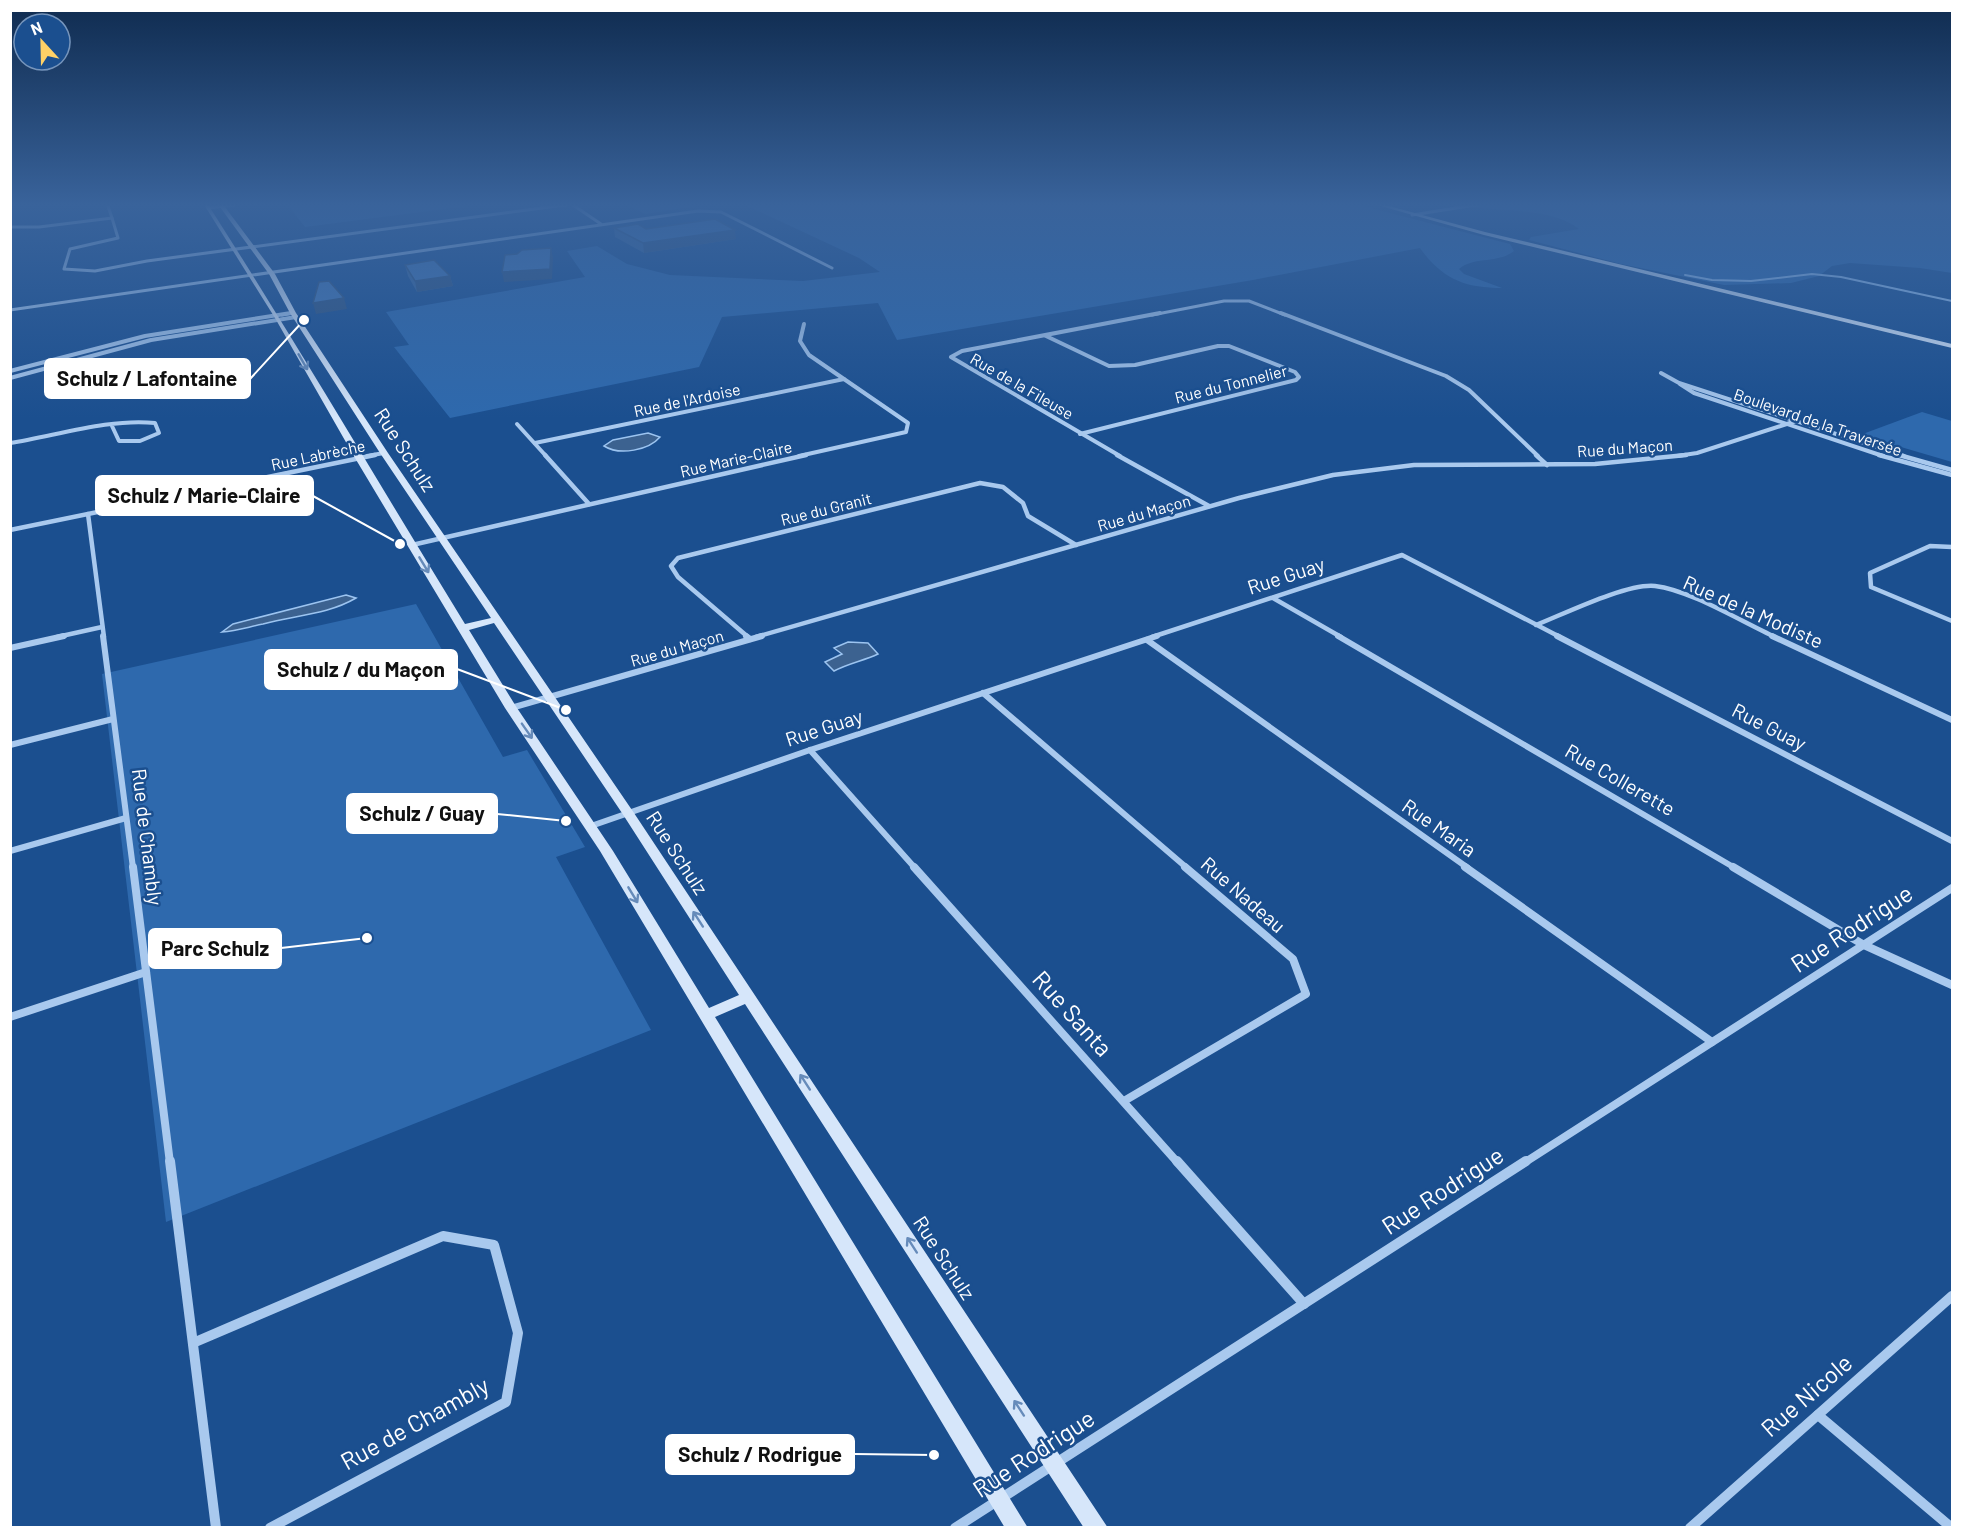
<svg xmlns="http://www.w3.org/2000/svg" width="1963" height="1538" viewBox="0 0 1963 1538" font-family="Barlow,sans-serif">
	<rect width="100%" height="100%" fill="#1b4f8f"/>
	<!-- green -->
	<g fill="#2e69ad">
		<path d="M286 203H491L305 227Z"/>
		<path d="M624 203H1369L1363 206 1510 244 1514 251C1498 264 1474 256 1459 269L1464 274 1502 288C1465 288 1442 279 1420 248L1253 280 897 340 878 303 722 317 699 367 450 418 394 347 409 345 386 312 585 277 567 251 597 246 627 264 670 275 803 281 880 272 859 258 743 204 697 206 645 214Z"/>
		<path d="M1449 203H1952V273L1920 268 1850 263 1832 266 1819 276 1791 283 1724 285 1621 264 1529 240 1531 237 1579 229C1549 204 1486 214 1449 203Z"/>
		<path d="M1922 412 1952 421V462L1860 435Z"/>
		<path d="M416 604 503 757 527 750 585 847 556 857 651 1030 166 1222 102 674Z"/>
	</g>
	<!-- water -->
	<g fill="#3c6290" stroke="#9cc4f0" stroke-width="1.5">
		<path d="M648 433 660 437C649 450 620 456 604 446L613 440Z"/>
		<path d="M346 595 356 598C327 615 295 615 263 624 248 627 237 631 222 632L233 624Z"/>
		<path d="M848 642 868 643 878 654C863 661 849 663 834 671L825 662 842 654 834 648Z"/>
	</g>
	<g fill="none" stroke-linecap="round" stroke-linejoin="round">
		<!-- stream -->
		<path stroke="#9cc4f0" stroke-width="2" d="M1685 275 1712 280 1751 281 1812 274 1841 277 1952 301"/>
		<!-- street-far5 -->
		<g stroke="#a9c9ee" stroke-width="3">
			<path d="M570 203 601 224"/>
			<path d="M208 208 248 203"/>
			<path d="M1412 215 1488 203"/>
			<path d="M112 218 118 238 70 249 64 269 95 271 147 261 572 204"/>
			<path d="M10 227H39L112 218 107 203"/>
			<path d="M10 310 698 211 721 212 832 268"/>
			<path d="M282 315 293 313"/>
			<path d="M1152 315 1224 301H1249L1285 315"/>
		</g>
		<!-- street-far4 -->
		<g stroke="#a9c9ee" stroke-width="4">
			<path d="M1281 313 1446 376 1469 390 1538 456"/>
			<path d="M1046 336 1109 366 1135 365 1218 346H1229L1295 372 1299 377 1296 380 1080 434"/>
			<path d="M10 371 145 336 291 313"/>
			<path d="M1661 373 1679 383 1904 456"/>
			<path d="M10 378 151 340 296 317"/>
			<path d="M1680 384 1694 393 1883 456"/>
			<path d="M517 424 546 456"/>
			<path d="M10 443C55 436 110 418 155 423L159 433 140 441H119L112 426"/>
			<path d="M535 443 844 379"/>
			<path d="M367 456 384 453"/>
			<path d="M799 456 906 432 908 423 809 355 800 341 804 324"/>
			<path d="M1120 456 951 357 962 351 1160 313"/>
			<path d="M1677 456 1697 453 1796 421"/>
		</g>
		<!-- street-far3 -->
		<g stroke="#a9c9ee" stroke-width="4.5">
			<path d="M545 455 589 504"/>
			<path d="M1117 455 1209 506"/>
			<path d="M1536 455 1547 465"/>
			<path d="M1879 455 1952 475"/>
			<path d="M1899 455 1952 470"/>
			<path d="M88 514 104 637"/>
			<path d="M10 530 375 455"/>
			<path d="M412 545 806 455"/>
			<path d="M1952 547 1930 546 1870 573 1871 587 1952 621"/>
			<path d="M1273 598 1341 637"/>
			<path d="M1536 625C1564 614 1627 583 1655 586 1690 590 1742 622 1775 637"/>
			<path d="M57 637 102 627"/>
			<path d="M748 637 678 577 671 566 678 558 980 483 1003 487 1023 503 1028 516 1076 545"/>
			<path d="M756 637 1239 498 1333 475 1414 465 1595 464 1686 455"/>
			<path d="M1152 637 1402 555 1560 637"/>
		</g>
		<!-- street-far2 -->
		<g stroke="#a9c9ee" stroke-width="6">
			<path d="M103 636 133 868"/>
			<path d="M746 636 750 639"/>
			<path d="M1338 636 1735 868"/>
			<path d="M1557 636 1952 841"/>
			<path d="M1772 636 1952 720"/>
			<path d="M1147 640 1468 868"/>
			<path d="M10 648 64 636"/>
			<path d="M983 693 1187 868"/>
			<path d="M511 708 762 636"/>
			<path d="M10 745 113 719"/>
			<path d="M810 750 915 868"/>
			<path d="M591 826 810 750 1157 636"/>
			<path d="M10 851 126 818"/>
		</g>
		<!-- street-far1 -->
		<g stroke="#a9c9ee" stroke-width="8">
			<path d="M133 867 170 1163"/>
			<path d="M914 867 1178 1163"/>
			<path d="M1465 867 1712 1042"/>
			<path d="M1733 867 1864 945 1952 985"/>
			<path d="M10 1017 146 972"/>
			<path d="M1124 1101 1306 994 1293 959 1185 867"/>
			<path d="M1524 1163 1952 888"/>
		</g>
		<!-- street -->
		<g stroke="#a9c9ee" stroke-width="10">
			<path d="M170 1161 216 1528"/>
			<path d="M1177 1161 1304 1304"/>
			<path d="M193 1343 443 1236 494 1245 518 1333 506 1402 270 1528"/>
			<path d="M1818 1415 1952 1528"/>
			<path d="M955 1528 1526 1161"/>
			<path d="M1690 1528 1952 1296"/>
		</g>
		<!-- secondary -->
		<g fill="#d6e6fa" fill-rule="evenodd">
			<path d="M203 203H207C296 342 379 484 465 624L491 618 380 453 290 313 269 274 217 203H222L275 274 296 313 388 453 634 813 1108 1528H1084L745 1004 715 1017 1028 1528H1005L600 851 505 708 355 458 275 318ZM494 623 622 813 739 995 709 1008 613 851 517 708 469 630Z"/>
			<path d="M1370 203H1378L1485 232 1952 344V348L1484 235Z"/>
		</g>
	</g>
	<!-- wall -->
	<g fill="#3a679d">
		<path d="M614 228 736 239 644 253 615 237Z"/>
		<path d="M405 265 450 276 453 286 417 292 408 276Z"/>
	</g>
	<!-- shaded-wall -->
	<g fill="#305480">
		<path d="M735 230 736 239 644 253 643 243Z"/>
		<path d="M551 248 553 258 552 279 504 282 502 272Z"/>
		<path d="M450 276 453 286 417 292 415 281Z"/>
		<path d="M344 298 347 309 316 314 313 303Z"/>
	</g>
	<!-- building -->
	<g fill="#4478b7" stroke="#305480" stroke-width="1.5">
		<path d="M715 219 735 230 643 243 614 228 638 224 646 229Z"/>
		<path d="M551 248 550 269 502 272 505 255 517 254 522 250Z"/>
		<path d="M434 260 450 276 415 281 405 265Z"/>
		<path d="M329 281 344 298 313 303 319 282Z"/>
	</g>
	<!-- one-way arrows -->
	<defs><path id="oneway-shaft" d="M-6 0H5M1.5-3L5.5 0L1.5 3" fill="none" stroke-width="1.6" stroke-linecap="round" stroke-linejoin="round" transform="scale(1.5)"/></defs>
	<g stroke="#668bba">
		<use href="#oneway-shaft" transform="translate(303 362) rotate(60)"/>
		<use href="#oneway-shaft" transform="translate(424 565) rotate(59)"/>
		<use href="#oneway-shaft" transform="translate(527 731) rotate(55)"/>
		<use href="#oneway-shaft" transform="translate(633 895) rotate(59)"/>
		<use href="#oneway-shaft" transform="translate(698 919) rotate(-123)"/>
		<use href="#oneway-shaft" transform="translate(805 1082) rotate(-123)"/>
		<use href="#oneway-shaft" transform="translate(912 1245) rotate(-123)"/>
		<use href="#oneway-shaft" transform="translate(1019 1408) rotate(-123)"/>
	</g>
	<!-- sky -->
	<linearGradient id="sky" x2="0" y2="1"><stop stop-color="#0f2b4f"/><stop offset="0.49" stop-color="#39639b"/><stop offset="1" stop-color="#39639b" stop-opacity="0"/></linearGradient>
	<rect width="1963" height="418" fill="url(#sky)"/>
	<g text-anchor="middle" stroke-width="5" stroke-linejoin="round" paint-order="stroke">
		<!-- far-street labels -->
		<g font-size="16" fill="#fff" stroke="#1b4f8f">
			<text transform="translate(1231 384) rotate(-14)" y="6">Rue du Tonnelier</text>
			<text transform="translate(1022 386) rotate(30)" y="6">Rue de la Fileuse</text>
			<text transform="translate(687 400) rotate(-12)" y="6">Rue de l'Ardoise</text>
			<text transform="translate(1818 422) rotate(19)" y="6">Boulevard de la Traversée</text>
			<text transform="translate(1625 448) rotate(-4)" y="6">Rue du Maçon</text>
			<text transform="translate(318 455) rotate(-12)" y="6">Rue Labrèche</text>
			<text transform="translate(736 459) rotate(-13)" y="6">Rue Marie-Claire</text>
			<text transform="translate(826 509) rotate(-14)" y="6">Rue du Granit</text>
			<text transform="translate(1144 513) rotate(-16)" y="6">Rue du Maçon</text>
			<text transform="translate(677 648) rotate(-16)" y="6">Rue du Maçon</text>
		</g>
		<!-- street labels -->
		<g font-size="20" fill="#fff" stroke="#1b4f8f">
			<text transform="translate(405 450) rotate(57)" y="7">Rue Schulz</text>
			<text transform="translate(1286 576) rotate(-18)" y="7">Rue Guay</text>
			<text transform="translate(1753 612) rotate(24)" y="7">Rue de la Modiste</text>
			<text transform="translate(1769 727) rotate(27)" y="7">Rue Guay</text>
			<text transform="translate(824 728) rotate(-18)" y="7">Rue Guay</text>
			<text transform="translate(1620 780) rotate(30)" y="7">Rue Collerette</text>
			<text transform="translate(1439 828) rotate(35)" y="7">Rue Maria</text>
			<text transform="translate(147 837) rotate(83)" y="7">Rue de Chambly</text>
			<text transform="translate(677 853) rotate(57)" y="7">Rue Schulz</text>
			<text transform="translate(1243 895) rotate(41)" y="7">Rue Nadeau</text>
			<text transform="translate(944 1258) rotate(57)" y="7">Rue Schulz</text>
		</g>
		<!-- near-street labels -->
		<g font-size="24" fill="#fff" stroke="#1b4f8f">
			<text transform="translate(1852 929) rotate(-33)" y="8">Rue Rodrigue</text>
			<text transform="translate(1072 1014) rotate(48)" y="8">Rue Santa</text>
			<text transform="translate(1443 1191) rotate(-33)" y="8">Rue Rodrigue</text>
			<text transform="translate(1807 1396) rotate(-41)" y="8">Rue Nicole</text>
			<text transform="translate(415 1424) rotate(-29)" y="8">Rue de Chambly</text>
			<text transform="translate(1034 1454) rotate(-33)" y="8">Rue Rodrigue</text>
		</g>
	</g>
	<!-- callouts -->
	<path fill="none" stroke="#fff" stroke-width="2" d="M304 320L250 379M400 544L313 496M566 710L457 669M566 821L497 814M367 938L281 948M934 1455L854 1454"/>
	<g fill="#fff" stroke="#1b4f8f" stroke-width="2">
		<circle cx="304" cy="320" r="6"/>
		<circle cx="400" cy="544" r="6"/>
		<circle cx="566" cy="710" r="6"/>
		<circle cx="566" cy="821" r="6"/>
		<circle cx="367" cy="938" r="6"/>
		<circle cx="934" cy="1455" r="6"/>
	</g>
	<g fill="#fff" stroke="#fff" stroke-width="2">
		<rect x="45" y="359" width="205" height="39" rx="6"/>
		<rect x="96" y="476" width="217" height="39" rx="6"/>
		<rect x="265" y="650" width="192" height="39" rx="6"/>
		<rect x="347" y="794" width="150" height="39" rx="6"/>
		<rect x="149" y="929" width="132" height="39" rx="6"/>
		<rect x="666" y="1435" width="188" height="39" rx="6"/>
	</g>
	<g font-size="21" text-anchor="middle" font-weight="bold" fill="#111">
		<text x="147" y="386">Schulz / Lafontaine</text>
		<text x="204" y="503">Schulz / Marie-Claire</text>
		<text x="361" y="677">Schulz / du Maçon</text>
		<text x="422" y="821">Schulz / Guay</text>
		<text x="215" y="956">Parc Schulz</text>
		<text x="760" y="1462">Schulz / Rodrigue</text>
	</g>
	<!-- border -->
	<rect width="1963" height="1538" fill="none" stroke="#ffffff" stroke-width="24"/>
	<!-- north arrow -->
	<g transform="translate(42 42) rotate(338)"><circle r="28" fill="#1b4f8f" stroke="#7695bc" stroke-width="1.5"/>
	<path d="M0-4.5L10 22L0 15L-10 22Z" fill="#ffd166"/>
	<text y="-9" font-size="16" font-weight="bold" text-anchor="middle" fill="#ffffff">N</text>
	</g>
</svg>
